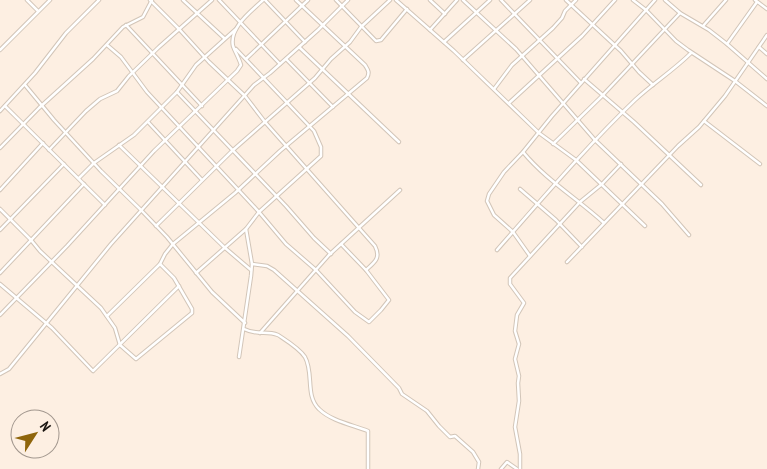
<svg xmlns="http://www.w3.org/2000/svg" width="767" height="469" viewBox="0 0 767 469" font-family="'PT Sans Narrow',sans-serif">
	<rect width="100%" height="100%" fill="#fdefe2"/>
	<g fill="none" stroke-linecap="round" stroke-linejoin="round">
		<defs>
			<g id="minor">
				<path d="M27 0 38 11"/>
				<path d="M150 0 179 29 209 62 245 96 265 122 375 246C381 258 375 262 366 270"/>
				<path d="M183 0 224 38"/>
				<path d="M219 0 280 64"/>
				<path d="M265 0 305 42"/>
				<path d="M336 0 376 41 381 40 407 9"/>
				<path d="M396 0 454 51 539 133 576 160 645 226"/>
				<path d="M430 0 445 14"/>
				<path d="M463 0 516 49 595 140 662 204 689 235"/>
				<path d="M501 0 581 83"/>
				<path d="M566 0 621 51 639 72 653 85"/>
				<path d="M633 0 646 10 676 41 688 50 735 81 767 106"/>
				<path d="M665 0 680 13 709 30 727 44 767 79"/>
				<path d="M755 0 767 9"/>
				<path d="M126 25 202 106"/>
				<path d="M703 26 726 0"/>
				<path d="M430 30 457 0"/>
				<path d="M444 42 490 0"/>
				<path d="M727 44 757 2"/>
				<path d="M107 45 121 57 147 92 259 212 286 244 316 270 355 312 369 322 381 310 389 300 366 270 341 244"/>
				<path d="M299 47 399 142"/>
				<path d="M759 47 767 54"/>
				<path d="M0 50 50 0"/>
				<path d="M246 59 308 0"/>
				<path d="M286 59 333 107"/>
				<path d="M463 60 530 0"/>
				<path d="M584 79 634 122 701 185"/>
				<path d="M25 85 54 120 101 171 141 210 167 237 212 292 245 323"/>
				<path d="M494 89 512 65 553 28 562 18 565 11 576 0"/>
				<path d="M177 92 286 206 314 238 331 254"/>
				<path d="M509 103 582 36 615 0"/>
				<path d="M5 106 105 205"/>
				<path d="M0 111 35 73 66 33 99 0"/>
				<path d="M704 121 760 164"/>
				<path d="M148 122 202 180"/>
				<path d="M553 144 602 96 680 13"/>
				<path d="M119 145 224 247 251 270"/>
				<path d="M0 148 39 108 93 59 123 27 143 17 152 0"/>
				<path d="M49 150 86 111 100 99 117 91 129 76 159 47 212 0"/>
				<path d="M523 152C546 180 578 199 604 223"/>
				<path d="M79 178 94 163 134 135 177 92 196 65 236 29"/>
				<path d="M520 189 556 220 582 247"/>
				<path d="M0 190 43 143"/>
				<path d="M0 209 31 240 40 251 101 308 115 328 120 345 136 359 192 313V309L174 278 160 264"/>
				<path d="M156 226 232 151 315 78 331 59 350 42 361 27 390 0"/>
				<path d="M0 230 64 164"/>
				<path d="M497 250C542 199 586 147 635 100 653 83 673 71 691 53"/>
				<path d="M530 256 513 232 494 215 487 201 489 194 504 172 523 152 552 116 655 0"/>
				<path d="M567 262 678 146 699 127 725 96 767 35"/>
				<path d="M252 264 267 266 274 270 348 336 399 388 402 394 427 411 439 426 450 437 455 436 473 452 479 462 478 469"/>
				<path d="M0 273 84 184"/>
				<path d="M196 273 246 229 259 212 321 156V147L314 131 236 49"/>
				<path d="M0 284 52 328 93 371 179 286"/>
				<path d="M0 315 67 246 154 151 237 71 241 65C239 58 235 52 233 46 229 27 252 11 263 0"/>
				<path d="M107 316 160 264 165 254 173 244 235 193 280 151 367 78C370 72 368 70 365 65L296 0"/>
				<path d="M244 329C258 336 266 330 278 335 287 341 299 348 305 357 314 373 305 396 319 409 331 421 353 425 368 431V469"/>
				<path d="M260 333 329 255 400 190"/>
				<path d="M239 357 251 276 252 264 246 229"/>
				<path d="M0 374 9 369 111 244 254 85 270 73 318 30 348 0"/>
				<path d="M501 469 507 462 517 469"/>
				<path d="M520 469V454L515 427 519 401 518 383 519 376 515 359 519 344 515 331 517 315 524 303 510 284V278L580 202 602 184 621 164"/>
			</g>
		</defs>
		<!-- minor casing -->
		<use href="#minor" stroke="#d2c5b8" stroke-width="4.5"/>
		<!-- minor -->
		<use href="#minor" stroke="#fff" stroke-width="2.5"/>
	</g>
	<!-- north arrow -->
	<g transform="translate(35 434) rotate(54)"><circle r="24" fill="#fdefe2" stroke="#a2978e"/>
	<path d="M0-4L9 19L0 12L-9 19Z" fill="#8f650b"/>
	<text y="-8" font-size="14" font-weight="bold" text-anchor="middle" fill="#191410">N</text>
	</g>
</svg>
